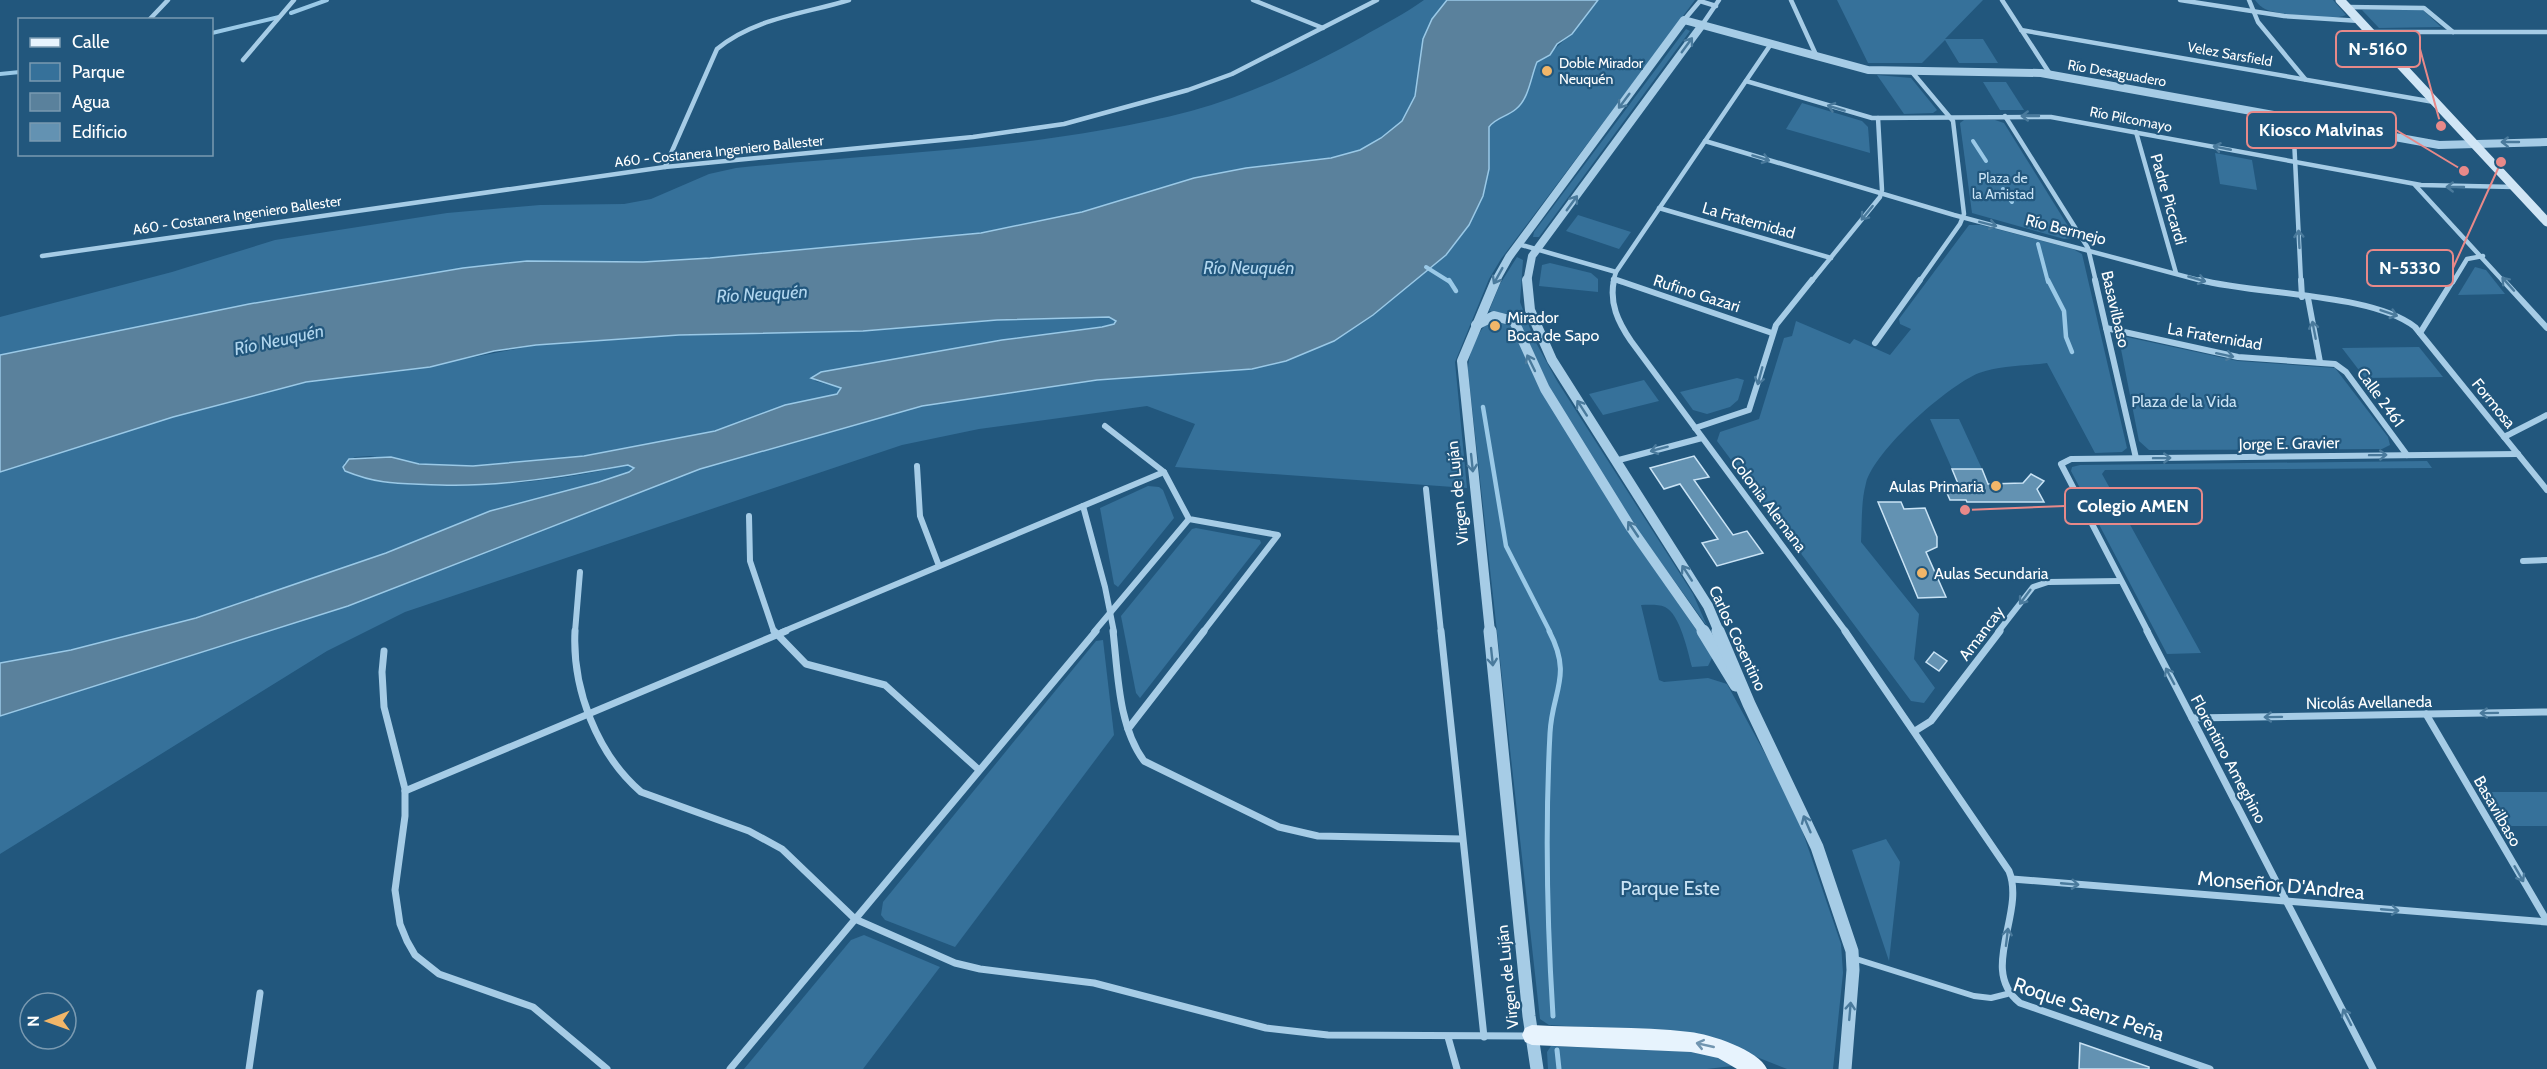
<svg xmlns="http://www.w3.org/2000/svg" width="2547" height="1069" viewBox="0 0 2547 1069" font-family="Cabin,sans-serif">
	<rect width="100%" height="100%" fill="#22577d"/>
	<!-- green -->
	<g fill="#36719a">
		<path d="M1424 0H1447L1420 71 1415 96 1402 121 1381 138 1360 150 1331 158 1246 168 1194 178 1082 212 981 233 710 258 643 262 527 261 463 268 249 304 0 355V317L172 272 275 240 447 213 540 205 624 204 651 199 709 174 736 168C888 152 1042 150 1191 111 1250 95 1308 67 1362 37 1382 25 1405 14 1424 0Z"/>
		<path d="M1598 0H1695L1501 259 1489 279 1455 362 1467 488 1175 467 1195 424 1147 406 979 429 902 445 405 612 327 651 0 854V716L348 606 700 469 922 406 1097 380 1252 369 1469 225 1483 196 1489 128 1497 119 1519 106 1537 62C1564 44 1578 26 1598 0Z"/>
		<path d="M1837 0H1983L1945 39H1983L1998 63H1959L1945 40 1922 63H1868Z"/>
		<path d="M2255 0H2333L2346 15C2335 21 2278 15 2265 9 2261 7 2258 4 2255 0Z"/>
		<path d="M2362 10H2423L2441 27 2379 28Z"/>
		<path d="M1686 29 1690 31 1539 237H1533L1534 232Z"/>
		<path d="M1877 75 1911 78 1937 110 1933 113 1904 114Z"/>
		<path d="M1983 82H2006L2024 110H2000Z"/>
		<path d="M1802 103 1862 121 1868 127 1870 153 1786 129Z"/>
		<path d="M1964 120H1995L2004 123 2073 234V238L2064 239 1972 213 1960 123Z"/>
		<path d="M2215 153 2252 160 2257 190 2220 184Z"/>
		<path d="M1578 215 1631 232 1619 249 1566 231Z"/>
		<path d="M1969 225H1981L2073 249 2082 254 2127 448 2122 452 2095 453 2047 363C2026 366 2000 365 1979 373 1947 386 1875 450 1866 483 1861 501 1862 524 1861 542L1919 614 1914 659 1935 688 1924 703 1911 701 1717 441 1720 432 1759 419 1784 338 1792 336 1796 321 1850 344 1854 339 1890 355 1911 329 1900 324 1899 319Z"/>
		<path d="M1517 257 1523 260 1520 302 1534 339 1557 381 1693 594 1707 626 1636 528 1552 393 1518 319 1509 314 1489 311 1500 284Z"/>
		<path d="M1550 263 1591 273 1598 279V292L1539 286 1542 265Z"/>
		<path d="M2475 267 2486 270 2505 294 2458 295Z"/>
		<path d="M1109 317 1115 319V323L1102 327 1002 340 821 372 815 381 841 388 837 394 785 405 715 431 584 456 473 466 419 464 370 456 355 457 344 463 345 471C382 487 402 483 440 485 503 487 567 479 628 465L634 468 629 472 599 482 490 511 386 553 196 618 71 650 0 663V472L173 417 306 382 403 371 536 345 679 335 863 331 997 320Z"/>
		<path d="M1492 319 1511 325 1535 379 1623 524 1702 638 1712 658 1708 666 1692 667C1688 652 1680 614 1665 607 1658 604 1648 605 1641 605L1659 680 1664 682 1708 678 1727 684 1775 772 1802 830 1841 944 1843 973 1833 1069H1787L1719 1042 1682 1033 1549 1025 1540 1019 1468 371C1468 353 1478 329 1492 319Z"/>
		<path d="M2122 336 2238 361 2335 368 2388 437 2390 445 2382 449 2149 450 2139 441 2119 339Z"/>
		<path d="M2419 347 2443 377 2365 378 2342 348Z"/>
		<path d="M1737 378 1744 380 1738 400 1730 407 1707 414 1693 410 1680 392Z"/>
		<path d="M1644 380 1659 401 1603 415 1589 394Z"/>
		<path d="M1930 419H1959L1982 469H1952Z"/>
		<path d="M2427 461 2432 468 2105 470 2102 474 2201 653 2167 654 2071 471 2072 467 2080 465Z"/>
		<path d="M1148 486 1159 487 1163 490 1174 518 1118 587 1114 584 1100 508Z"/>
		<path d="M1196 528 1260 540 1261 543 1140 698 1136 693 1121 616 1192 529Z"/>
		<path d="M1103 640 1114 735 955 947 885 920 881 915 883 902 1096 641Z"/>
		<path d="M2485 792H2547V826H2506Z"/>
		<path d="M1886 839 1900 862 1889 961 1852 850Z"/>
		<path d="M864 935 940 967 863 1069H744L851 940Z"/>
		<path d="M1551 1046 1707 1052 1732 1066 1707 1069H1548L1547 1052Z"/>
	</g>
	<!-- water -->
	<path fill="#5a819c" stroke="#9ac9e7" stroke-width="1.5" d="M1447 0H1598L1572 34 1557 44 1550 55 1537 62C1531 76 1529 99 1516 109 1507 117 1496 117 1489 127V169L1483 196 1469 225 1446 255 1373 315 1334 341 1286 361 1252 369 1097 380 922 406 700 469 348 606 0 716V663L71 650 196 618 386 553 490 511 599 482 629 472 634 468 628 465C566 476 503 487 440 485 402 483 382 486 345 471L343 467 349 459 391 457 419 464 473 466 584 456 715 431 785 405 837 394 841 388 811 378 821 372 1002 340 1102 327 1114 324 1116 321 1109 317 997 320 863 331 679 335 536 345 494 351 430 367 306 382 173 417 0 472V355L249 304 463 268 527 261 643 262 710 258 981 233 1082 212 1194 178 1246 168 1331 158 1360 150 1381 138 1402 121 1415 96 1423 39 1432 19Z"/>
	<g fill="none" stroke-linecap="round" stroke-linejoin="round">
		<!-- stream-far2 -->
		<g stroke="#9ac9e7" stroke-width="4">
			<path d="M291 13 327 0"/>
			<path d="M212 33 279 17"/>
			<path d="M0 74 20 72"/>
			<path d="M1973 141 1986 161"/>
			<path d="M2003 189 2012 202"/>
			<path d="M2038 244 2048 282"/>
			<path d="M1426 267 1450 282"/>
		</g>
		<!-- stream-far1 -->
		<g stroke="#9ac9e7" stroke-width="4.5">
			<path d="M1449 280 1456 291"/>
			<path d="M2048 280 2064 311 2066 337 2072 352"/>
			<path d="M1483 407 1506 546 1550 632"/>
		</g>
		<!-- stream -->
		<g stroke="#9ac9e7" stroke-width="5">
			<path d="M1549 631C1573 676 1552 691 1550 733 1545 827 1547 922 1553 1016"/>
			<path d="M1557 1050 1559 1069"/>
		</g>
	</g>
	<!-- building -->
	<g fill="#6392b2" stroke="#c9e3f5" stroke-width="1.5">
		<path d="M1694 456 1709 477 1694 480 1733 535 1747 531 1763 553 1717 566 1702 543 1718 539 1680 484 1664 489 1650 468Z"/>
		<path d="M1952 469H1982L1988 484 2023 483 2031 474 2044 481 2037 489 2044 502H1967L1966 500H1950L1944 486H1959Z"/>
		<path d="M1878 502H1901L1904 509 1925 508 1937 537V547L1926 552 1946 597 1918 598Z"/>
		<path d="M1934 652 1947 661 1939 671 1926 662Z"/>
		<path d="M2080 1043 2149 1067V1069H2079Z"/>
	</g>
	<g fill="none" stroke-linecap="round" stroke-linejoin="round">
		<!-- pedestrian -->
		<path stroke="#a6cce6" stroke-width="6" d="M1853 958 1974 996 1991 998 2007 994"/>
		<!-- minor-far2 -->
		<g stroke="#a6cce6" stroke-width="4.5">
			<path d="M1253 0 1323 28"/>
			<path d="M1791 0 1817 57"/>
			<path d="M2002 0 2050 74"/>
			<path d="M2180 0 2284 16 2360 21"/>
			<path d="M2249 0 2258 22 2305 79"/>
			<path d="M2347 7 2424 8 2453 32"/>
			<path d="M149 20 168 0"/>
			<path d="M1684 20 1700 1 1716 6"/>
			<path d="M1702 25 1719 0"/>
			<path d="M2021 30 2434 102"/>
			<path d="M2371 32H2547"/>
			<path d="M243 60 294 0"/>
			<path d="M1912 72 1953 121 1964 214 1960 224 1919 282"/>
			<path d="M1746 81 1872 118 2051 117 2421 185 2514 187"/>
			<path d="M2005 116 2088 248 2096 282"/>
			<path d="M2293 118 2301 282"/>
			<path d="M2136 132 2176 273"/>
			<path d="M1705 141 1954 215 2206 282"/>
			<path d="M665 167 717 49C754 18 804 14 849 0"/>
			<path d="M2415 185 2504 282"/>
			<path d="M1659 208 1831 258"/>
			<path d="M1518 244 1616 272"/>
			<path d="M42 256 665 167 973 137 1064 124 1188 90 1232 74 1377 0"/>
			<path d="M1613 279 1621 282"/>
			<path d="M1613 282 1616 272 1771 44"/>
			<path d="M1811 282 1880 197 1882 190 1878 118"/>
			<path d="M2453 282 2467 259 2483 256"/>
		</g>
		<!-- minor-far1 -->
		<g stroke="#a6cce6" stroke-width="6">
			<path d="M1614 280C1609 303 1618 322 1631 341L1846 632"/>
			<path d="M1617 280 1772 333"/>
			<path d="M2095 280 2136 458"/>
			<path d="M2200 280C2257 295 2372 293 2415 327L2547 490"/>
			<path d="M2301 280 2302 297"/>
			<path d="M2503 280 2547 328"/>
			<path d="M2308 298 2320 362"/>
			<path d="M2106 328 2238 357 2335 364 2346 372 2407 455"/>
			<path d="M2420 333 2453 280"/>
			<path d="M1875 343 1920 280"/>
			<path d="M1105 426 1164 472 1189 519 1278 535 1203 632"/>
			<path d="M1695 428 1749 410 1776 325 1812 280"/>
			<path d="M2504 437 2547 415"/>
			<path d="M1615 461 1702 438"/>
			<path d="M917 466 920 516 939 566"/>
			<path d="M1426 489 1441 632"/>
			<path d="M1083 506 1105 587 1114 632"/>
			<path d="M749 516 750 561 774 632"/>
			<path d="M2523 561 2547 560"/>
			<path d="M575 632 580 572"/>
			<path d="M782 632 1164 472"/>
			<path d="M1094 632 1189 519"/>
			<path d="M1998 632 2033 587 2048 582 2120 581"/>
			<path d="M2148 632 2061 464 2071 459 2518 454"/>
		</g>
		<!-- minor -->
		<g stroke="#a6cce6" stroke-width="7">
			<path d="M575 631C572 689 597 754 641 792L749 831 782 849 855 919 955 963 980 969 1094 983 1266 1028 1328 1035 1529 1036"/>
			<path d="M774 631 806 664 885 685 979 770"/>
			<path d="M1113 631C1118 673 1118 726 1144 761L1279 827 1318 836 1462 839"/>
			<path d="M1441 631 1484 1037"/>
			<path d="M1845 631 2009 871C2026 913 1978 970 2020 1003L2210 1069"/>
			<path d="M2147 631 2373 1069"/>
			<path d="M384 651 382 672 384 707 405 789V816L395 890 400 924 407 941 415 955 439 974 533 1007 607 1069"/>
			<path d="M2426 714 2547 921"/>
			<path d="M2192 718 2547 712"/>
			<path d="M1128 729 1204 631"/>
			<path d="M1915 731 1931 721 2000 631"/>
			<path d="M405 791 786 631"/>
			<path d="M2012 879 2547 922"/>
			<path d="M1448 1037 1457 1069"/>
			<path d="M249 1069 260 993"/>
			<path d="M730 1069 1096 631"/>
		</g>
		<!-- tertiary-far2 -->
		<g stroke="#a6cce6" stroke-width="8">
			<path d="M1495 282 1509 257 1684 20 1868 70 2041 73 2439 145 2547 142"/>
			<path d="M1527 282 1532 256 1702 25"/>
		</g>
		<!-- tertiary-far1 -->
		<g stroke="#a6cce6" stroke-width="10">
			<path d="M1527 280 1530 310 1552 360 1708 606 1719 632"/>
			<path d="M1476 325 1494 316 1514 321 1545 389 1631 528 1704 632"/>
			<path d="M1490 632 1462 361 1496 280"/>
		</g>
		<!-- tertiary -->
		<g stroke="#a6cce6" stroke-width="13">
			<path d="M1490 631 1529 1016 1537 1069"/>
			<path d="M1703 631 1736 685"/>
			<path d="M1718 631 1749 704 1817 847 1852 951 1853 970 1845 1069"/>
		</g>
		<!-- secondary -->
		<path stroke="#d0e5f5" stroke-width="9" d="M2340 0 2547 222"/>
		<!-- primary -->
		<path fill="#e7f3fd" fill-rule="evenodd" d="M1532 1025C1584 1028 1638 1026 1690 1032 1710 1034 1759 1050 1767 1069H1737L1718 1058 1691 1052 1532 1045 1525 1042 1522 1035 1525 1028Z"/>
	</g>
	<!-- one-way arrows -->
	<defs><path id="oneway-shaft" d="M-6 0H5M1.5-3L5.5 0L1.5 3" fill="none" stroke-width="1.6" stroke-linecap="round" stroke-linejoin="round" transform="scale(1.5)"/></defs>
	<g stroke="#4a7a9c">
		<use href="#oneway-shaft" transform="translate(1687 45) rotate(-54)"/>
		<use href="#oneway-shaft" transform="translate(1624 101) rotate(127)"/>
		<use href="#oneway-shaft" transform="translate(1836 108) rotate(-163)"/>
		<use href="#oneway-shaft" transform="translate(2030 116) rotate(-180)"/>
		<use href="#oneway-shaft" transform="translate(2510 142) rotate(180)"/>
		<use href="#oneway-shaft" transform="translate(2222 148) rotate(-169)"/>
		<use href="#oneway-shaft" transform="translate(1761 158) rotate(17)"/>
		<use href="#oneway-shaft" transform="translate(2455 187) rotate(180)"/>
		<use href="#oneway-shaft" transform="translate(1572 203) rotate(-54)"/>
		<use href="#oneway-shaft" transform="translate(1867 213) rotate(129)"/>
		<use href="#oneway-shaft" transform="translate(1988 224) rotate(14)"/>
		<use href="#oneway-shaft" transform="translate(2299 239) rotate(-93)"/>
		<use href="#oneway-shaft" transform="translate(1498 276) rotate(119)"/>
		<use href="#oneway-shaft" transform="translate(2197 279) rotate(16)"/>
		<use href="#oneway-shaft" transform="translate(2508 284) rotate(-132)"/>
		<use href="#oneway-shaft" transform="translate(2389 313) rotate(19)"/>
		<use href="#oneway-shaft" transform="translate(2314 330) rotate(-101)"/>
		<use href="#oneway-shaft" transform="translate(2225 355) rotate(12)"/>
		<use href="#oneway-shaft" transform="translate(1531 363) rotate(-116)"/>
		<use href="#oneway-shaft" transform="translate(1760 376) rotate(105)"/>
		<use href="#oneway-shaft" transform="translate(1582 408) rotate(-123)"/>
		<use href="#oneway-shaft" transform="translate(1659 449) rotate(165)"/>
		<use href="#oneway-shaft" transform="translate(2378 455) rotate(-1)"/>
		<use href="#oneway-shaft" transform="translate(2162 458) rotate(-1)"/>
		<use href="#oneway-shaft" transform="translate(1472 463) rotate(84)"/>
		<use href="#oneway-shaft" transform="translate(1633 529) rotate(-124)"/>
		<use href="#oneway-shaft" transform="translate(1687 573) rotate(-123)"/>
		<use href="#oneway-shaft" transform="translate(2025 597) rotate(127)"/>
		<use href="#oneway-shaft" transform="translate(1492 657) rotate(84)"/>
		<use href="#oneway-shaft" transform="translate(2170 676) rotate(-118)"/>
		<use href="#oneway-shaft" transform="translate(2489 713) rotate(179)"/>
		<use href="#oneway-shaft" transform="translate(2273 717) rotate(179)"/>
		<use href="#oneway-shaft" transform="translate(1807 824) rotate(-113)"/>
		<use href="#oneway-shaft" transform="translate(2519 874) rotate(60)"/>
		<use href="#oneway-shaft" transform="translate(2070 884) rotate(5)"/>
		<use href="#oneway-shaft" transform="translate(2390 910) rotate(5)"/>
		<use href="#oneway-shaft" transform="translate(2007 937) rotate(-83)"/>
		<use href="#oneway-shaft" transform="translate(1850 1011) rotate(-85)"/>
		<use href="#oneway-shaft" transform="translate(2347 1017) rotate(-117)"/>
	</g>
	<use stroke="#7195b0" href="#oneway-shaft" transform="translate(1705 1045) rotate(-167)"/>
	<!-- markers -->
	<g fill="#f1b669" stroke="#22577d" stroke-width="2">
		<circle cx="1547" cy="71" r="6"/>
		<circle cx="1495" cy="326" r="6"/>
		<circle cx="1996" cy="486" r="6"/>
		<circle cx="1922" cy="573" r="6"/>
	</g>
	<g text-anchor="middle" stroke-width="4.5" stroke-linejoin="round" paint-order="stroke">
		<!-- far-street labels -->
		<g font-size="14" fill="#fff" stroke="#22577d">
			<text transform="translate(2230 54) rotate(10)" y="5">Velez Sarsfield</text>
			<text transform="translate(2117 73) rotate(10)" y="5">Río Desaguadero</text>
			<text transform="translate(2131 119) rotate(11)" y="5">Río Pilcomayo</text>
			<text transform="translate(719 151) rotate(-6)" y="5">A60 - Costanera Ingeniero Ballester</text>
			<text transform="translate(237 215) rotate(-8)" y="5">A60 - Costanera Ingeniero Ballester</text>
		</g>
		<!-- far-poi labels -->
		<g font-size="14" fill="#fff" stroke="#22577d" text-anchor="start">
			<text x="1559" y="68">Doble Mirador<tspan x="1559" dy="16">Neuquén</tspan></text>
		</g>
		<!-- far-park labels -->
		<g font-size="14" fill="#c9e3f5" stroke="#22577d">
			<text x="2003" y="183">Plaza de<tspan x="2003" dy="16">la Amistad</tspan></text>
		</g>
		<!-- street labels -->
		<g font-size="16" fill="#fff" stroke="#22577d">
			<text transform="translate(2169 199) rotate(74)" y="6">Padre Piccardi</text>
			<text transform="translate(1749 220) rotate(16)" y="6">La Fraternidad</text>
			<text transform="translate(2066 229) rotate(14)" y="6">Río Bermejo</text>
			<text transform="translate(1697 293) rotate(18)" y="6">Rufino Gazari</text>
			<text transform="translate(2116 309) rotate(77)" y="6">Basavilbaso</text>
			<text transform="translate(2215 336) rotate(10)" y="6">La Fraternidad</text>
			<text transform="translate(2381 397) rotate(54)" y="6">Calle 2461</text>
			<text transform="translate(2494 403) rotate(51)" y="6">Formosa</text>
			<text transform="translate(2289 443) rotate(-1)" y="6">Jorge E. Gravier</text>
			<text transform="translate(1457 493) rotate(-96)" y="6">Virgen de Luján</text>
			<text transform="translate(1769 504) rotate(53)" y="6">Colonia Alemana</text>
			<text transform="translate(1981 633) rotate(-53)" y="6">Amancay</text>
			<text transform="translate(1738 638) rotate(65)" y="6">Carlos Cosentino</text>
			<text transform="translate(2369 702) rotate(-1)" y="6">Nicolás Avellaneda</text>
			<text transform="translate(2229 759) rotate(62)" y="6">Florentino Ameghino</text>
			<text transform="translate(2498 811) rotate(60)" y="6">Basavilbaso</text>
			<text transform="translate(1507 977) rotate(-96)" y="6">Virgen de Luján</text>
		</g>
		<!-- poi labels -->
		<g font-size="16" fill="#fff" stroke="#22577d" text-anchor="start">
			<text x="1507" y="323">Mirador<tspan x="1507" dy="18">Boca de Sapo</tspan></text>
			<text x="1984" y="492" text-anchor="end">Aulas Primaria</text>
			<text x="1934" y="579">Aulas Secundaria</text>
		</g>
		<!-- park labels -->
		<g font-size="16" fill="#c9e3f5" stroke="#22577d">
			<text x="2184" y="407">Plaza de la Vida</text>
		</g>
		<!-- water labels -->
		<g font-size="18" font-style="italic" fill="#b1d6ee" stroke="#22577d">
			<text x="1249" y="274">Río Neuquén</text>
			<text transform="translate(762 294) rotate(-3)" y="6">Río Neuquén</text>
			<text transform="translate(279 340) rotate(-12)" y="6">Río Neuquén</text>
		</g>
		<!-- near-street labels -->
		<g font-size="20" fill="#fff" stroke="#22577d">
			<text transform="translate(2281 885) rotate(5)" y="7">Monseñor D'Andrea</text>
			<text transform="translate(2089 1009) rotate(19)" y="7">Roque Saenz Peña</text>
		</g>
		<!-- near-park labels -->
		<g font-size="20" fill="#c9e3f5" stroke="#22577d">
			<text x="1670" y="895">Parque Este</text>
		</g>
	</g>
	<!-- callouts -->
	<path fill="none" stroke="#e88989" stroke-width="2" d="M2441 126L2420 49M2464 171L2396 130M2501 162L2453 268M1965 510L2065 506"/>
	<g fill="#e88989" stroke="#22577d" stroke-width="2">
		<circle cx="2441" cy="126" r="6"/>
		<circle cx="2464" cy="171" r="6"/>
		<circle cx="2501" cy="162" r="6"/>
		<circle cx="1965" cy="510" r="6"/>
	</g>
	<g fill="#22577d" stroke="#e88989" stroke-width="2">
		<rect x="2336" y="31" width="84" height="36" rx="6"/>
		<rect x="2247" y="112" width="149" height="36" rx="6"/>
		<rect x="2367" y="250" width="86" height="36" rx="6"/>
		<rect x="2065" y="488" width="137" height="36" rx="6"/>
	</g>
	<g font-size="18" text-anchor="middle" font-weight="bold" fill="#fff">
		<text x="2378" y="55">N-5160</text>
		<text x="2321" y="136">Kiosco Malvinas</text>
		<text x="2410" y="274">N-5330</text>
		<text x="2133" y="512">Colegio AMEN</text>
	</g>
	<!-- legend -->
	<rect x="18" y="18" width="195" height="138" fill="#22577d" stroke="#7a9ab1" stroke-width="1.5"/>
	<rect x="30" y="38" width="30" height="9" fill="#e7f3fd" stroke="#7a9ab1" stroke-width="1.5"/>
	<text x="72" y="48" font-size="18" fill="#ffffff">Calle</text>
	<rect x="30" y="63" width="30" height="18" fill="#36719a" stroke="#7a9ab1" stroke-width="1.5"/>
	<text x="72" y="78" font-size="18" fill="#ffffff">Parque</text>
	<rect x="30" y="93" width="30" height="18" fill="#5a819c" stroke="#7a9ab1" stroke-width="1.5"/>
	<text x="72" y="108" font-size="18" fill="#ffffff">Agua</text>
	<rect x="30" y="123" width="30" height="18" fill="#6392b2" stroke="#7a9ab1" stroke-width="1.5"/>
	<text x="72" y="138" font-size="18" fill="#ffffff">Edificio</text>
	<!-- north arrow -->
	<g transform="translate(48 1021) rotate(269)"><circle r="28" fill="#22577d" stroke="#7a9ab1" stroke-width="1.5"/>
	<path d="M0-4.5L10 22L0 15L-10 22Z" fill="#f1b669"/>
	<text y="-9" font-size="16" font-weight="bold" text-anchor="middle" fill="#ffffff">N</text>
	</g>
</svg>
